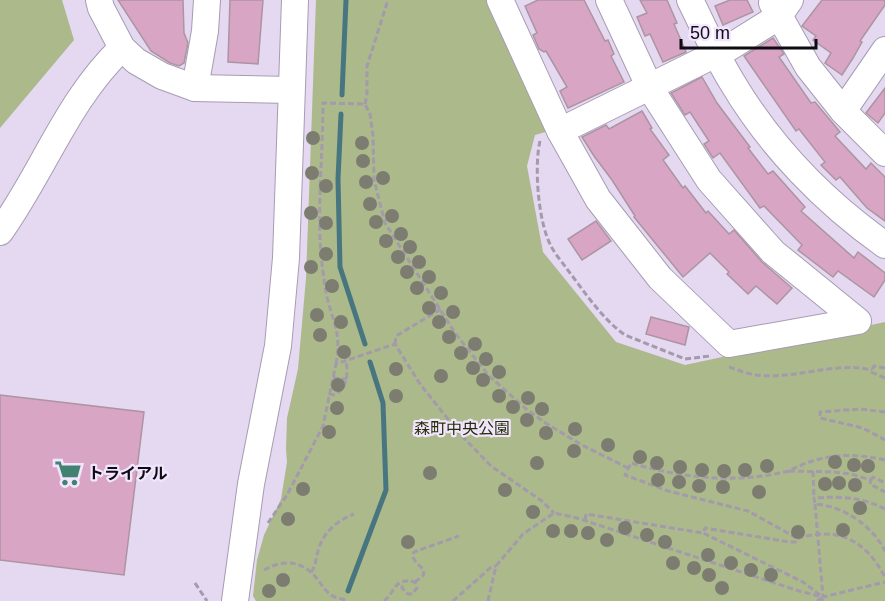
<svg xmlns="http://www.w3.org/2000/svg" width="885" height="601" viewBox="0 0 885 601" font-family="Arial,'Noto Sans JP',sans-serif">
	<rect width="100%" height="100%" fill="#e4d9f0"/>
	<!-- green -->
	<g fill="#acb98b">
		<path d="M0 0H62L74 40 0 128Z"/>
		<path d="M316 0H487L549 131 535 135 527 166 543 252 616 342 685 365 885 322V601H256L253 596 257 560 264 535 281 499 287 462 286 450 287 418 298 369 306 278Z"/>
	</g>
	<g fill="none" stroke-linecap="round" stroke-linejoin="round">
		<!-- stream -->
		<g stroke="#487680" stroke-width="5">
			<path d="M342 95 346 0"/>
			<path d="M341 114 338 179 340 267 365 344"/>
			<path d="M348 591 386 490 383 403 370 362"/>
		</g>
	</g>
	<!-- building -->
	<g fill="#d8a6c4" stroke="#ac94a2" stroke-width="1.5">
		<path d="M118 0H183L184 33 188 43 184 63 179 66 170 63 151 51Z"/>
		<path d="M230 0H263L258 64 228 62Z"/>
		<path d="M538 0H584L605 41 608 40 614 54 611 56 624 82 568 108 560 91 567 87 546 51 544 52 539 49 533 35 537 33 525 6Z"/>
		<path d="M640 0H667L677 23 674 24 686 52 663 62 650 34 645 36 637 17 647 13Z"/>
		<path d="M730 0H747L753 12 723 25 715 6Z"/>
		<path d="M822 0H885V5L860 41 862 42 853 58 842 75 825 63 831 53 813 40 816 36 802 26Z"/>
		<path d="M773 38 784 54 779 57 811 103 815 102 840 132 835 136 866 169 871 163 885 177V221L867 208 840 177 836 180 821 165 825 162 799 129 796 131 744 56Z"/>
		<path d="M702 77 717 103 750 147 748 148 768 174 773 171 805 207 801 211 854 258 858 252 885 273V280L874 297 838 271 833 277 807 257 798 250 802 245 764 206 760 208 720 153 713 158 704 144 709 141 690 112 685 115 671 93Z"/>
		<path d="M885 88V113L878 123 866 113Z"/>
		<path d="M642 111 652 128 650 129 669 155 663 160 683 188 685 186 706 213 708 211 729 234 734 230 762 262 792 288 777 304 756 286 748 294 727 274 729 272 710 253 683 277 634 217 635 216 612 180 594 156 582 137 606 125 609 129Z"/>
		<path d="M596 221 611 241 582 260 568 239Z"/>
		<path d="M651 317 689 327 685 345 646 334Z"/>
		<path d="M0 395 144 412 124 575 0 560Z"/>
	</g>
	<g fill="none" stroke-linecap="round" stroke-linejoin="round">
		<defs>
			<g id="minor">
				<path d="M99 0 101 8 122 48 136 61 162 76 195 88 291 90"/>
				<path d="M500 0 560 131 598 199 660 278 729 344 858 321 773 252 709 180 650 88 609 0"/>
				<path d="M690 0C704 28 716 56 732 82 770 146 824 202 885 245"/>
				<path d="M772 3 808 67 843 111 885 153"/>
				<path d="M195 88 205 31 207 0"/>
				<path d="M843 111 885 50"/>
				<path d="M560 131 730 47 778 17 790 0"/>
				<path d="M0 232C43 172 68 99 122 48"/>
				<path d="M235 601 251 484 278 346 286 258 295 0"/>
			</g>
		</defs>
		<!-- minor casing -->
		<use href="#minor" stroke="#a79cb2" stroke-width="28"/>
		<!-- path -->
		<g stroke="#a39aac" stroke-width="3" stroke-dasharray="6 3" stroke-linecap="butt">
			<path d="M365 104 367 95V66L388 0"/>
			<path d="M540 141C534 166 538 222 551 246 555 254 562 262 567 269 584 291 602 319 625 335L685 359 710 356"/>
			<path d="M395 344 396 336 441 309"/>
			<path d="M336 364C341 335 335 327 328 301 324 286 323 270 321 255 317 205 323 154 323 103L365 104 370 114 373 136 374 180 385 223 455 333 489 376 525 408 544 422 580 444 628 468"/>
			<path d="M729 367C738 370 747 374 756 375 795 380 834 361 872 370"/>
			<path d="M885 368 874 366 871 372 885 378"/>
			<path d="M333 378 347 379"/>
			<path d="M329 394 335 395C348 387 348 374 346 360"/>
			<path d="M885 412 861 409 820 412V418L863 428 885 440"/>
			<path d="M885 460C849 452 821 454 789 471L833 472 851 474 871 480 870 484 885 492"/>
			<path d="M789 471C736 484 682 478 631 463L625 475 668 491 748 511 795 537V542"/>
			<path d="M813 471 814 498"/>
			<path d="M871 480 873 477 885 483"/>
			<path d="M815 504 823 597"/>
			<path d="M885 509C862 497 839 496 814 498L815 504C843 506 872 525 885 551"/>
			<path d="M585 520 586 514 703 533"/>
			<path d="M268 523 287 495 323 426 336 364 395 344 420 384 460 434 491 466 542 501 554 513"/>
			<path d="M264 570C281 561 296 559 312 573 319 580 323 589 331 595 335 598 343 599 348 601"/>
			<path d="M311 572C316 566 315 562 317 555 321 534 336 521 354 514"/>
			<path d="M415 582 423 576 424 571C420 564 410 561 414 552L459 536"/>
			<path d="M195 583 207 601"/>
			<path d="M820 595 803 582 703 533 705 528 789 542H797L799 538C839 526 866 541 885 577"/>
			<path d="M384 601C396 592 393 577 415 582L417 588 412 594H408L402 588 403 583"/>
			<path d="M453 601 490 568 496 566"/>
			<path d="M488 601 496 566 523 534 554 513 577 518 799 591 823 597 885 582"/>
			<path d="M817 601 823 597 822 601"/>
		</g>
		<!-- minor -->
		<use href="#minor" stroke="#fff" stroke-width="26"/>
	</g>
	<!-- trees -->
	<g fill="#7c7c70">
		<circle cx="313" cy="138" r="7"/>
		<circle cx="362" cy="143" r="7"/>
		<circle cx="363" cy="161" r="7"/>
		<circle cx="312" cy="173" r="7"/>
		<circle cx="383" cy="178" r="7"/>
		<circle cx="366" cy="182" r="7"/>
		<circle cx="326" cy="186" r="7"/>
		<circle cx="370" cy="204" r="7"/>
		<circle cx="311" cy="213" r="7"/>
		<circle cx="392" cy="216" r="7"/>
		<circle cx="376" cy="222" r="7"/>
		<circle cx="326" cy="223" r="7"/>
		<circle cx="401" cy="234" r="7"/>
		<circle cx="386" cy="241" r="7"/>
		<circle cx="410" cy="247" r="7"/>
		<circle cx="326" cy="254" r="7"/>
		<circle cx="398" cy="257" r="7"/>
		<circle cx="419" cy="262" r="7"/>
		<circle cx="311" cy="267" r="7"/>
		<circle cx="407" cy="272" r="7"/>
		<circle cx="429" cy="277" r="7"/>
		<circle cx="332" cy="286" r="7"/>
		<circle cx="417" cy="288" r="7"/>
		<circle cx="441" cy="293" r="7"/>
		<circle cx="429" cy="308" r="7"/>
		<circle cx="453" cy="312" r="7"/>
		<circle cx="317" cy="315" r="7"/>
		<circle cx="341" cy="322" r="7"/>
		<circle cx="439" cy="322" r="7"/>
		<circle cx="320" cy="335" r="7"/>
		<circle cx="449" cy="337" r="7"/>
		<circle cx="475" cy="344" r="7"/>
		<circle cx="344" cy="352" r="7"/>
		<circle cx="461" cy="353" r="7"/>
		<circle cx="486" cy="359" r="7"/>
		<circle cx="473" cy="368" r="7"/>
		<circle cx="396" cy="369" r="7"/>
		<circle cx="499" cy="372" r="7"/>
		<circle cx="441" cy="376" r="7"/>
		<circle cx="483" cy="380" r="7"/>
		<circle cx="338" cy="385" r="7"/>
		<circle cx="396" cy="396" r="7"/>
		<circle cx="499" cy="396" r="7"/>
		<circle cx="528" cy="398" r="7"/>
		<circle cx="513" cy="407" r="7"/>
		<circle cx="337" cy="408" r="7"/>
		<circle cx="542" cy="409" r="7"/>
		<circle cx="527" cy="420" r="7"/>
		<circle cx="575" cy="429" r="7"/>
		<circle cx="329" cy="432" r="7"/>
		<circle cx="546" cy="433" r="7"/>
		<circle cx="608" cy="445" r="7"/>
		<circle cx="574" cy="451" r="7"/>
		<circle cx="640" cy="457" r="7"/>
		<circle cx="835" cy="462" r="7"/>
		<circle cx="537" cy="463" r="7"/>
		<circle cx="657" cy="463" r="7"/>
		<circle cx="854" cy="465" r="7"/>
		<circle cx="767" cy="466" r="7"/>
		<circle cx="868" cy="466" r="7"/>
		<circle cx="680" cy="467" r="7"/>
		<circle cx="702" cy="470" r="7"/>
		<circle cx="745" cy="470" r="7"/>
		<circle cx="724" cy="471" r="7"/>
		<circle cx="430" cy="473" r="7"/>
		<circle cx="658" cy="480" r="7"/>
		<circle cx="679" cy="482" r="7"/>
		<circle cx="839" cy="483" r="7"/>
		<circle cx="825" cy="484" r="7"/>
		<circle cx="855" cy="485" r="7"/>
		<circle cx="699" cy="486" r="7"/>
		<circle cx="723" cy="487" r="7"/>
		<circle cx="303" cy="489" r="7"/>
		<circle cx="505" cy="490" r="7"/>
		<circle cx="759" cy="492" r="7"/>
		<circle cx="860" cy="508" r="7"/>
		<circle cx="533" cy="512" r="7"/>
		<circle cx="288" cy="519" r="7"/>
		<circle cx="625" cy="528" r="7"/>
		<circle cx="843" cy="530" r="7"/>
		<circle cx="553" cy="531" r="7"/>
		<circle cx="571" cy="531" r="7"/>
		<circle cx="798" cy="532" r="7"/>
		<circle cx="588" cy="533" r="7"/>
		<circle cx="647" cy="535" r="7"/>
		<circle cx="607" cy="540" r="7"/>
		<circle cx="408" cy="542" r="7"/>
		<circle cx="665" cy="542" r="7"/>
		<circle cx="708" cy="555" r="7"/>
		<circle cx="673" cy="563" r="7"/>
		<circle cx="731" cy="563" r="7"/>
		<circle cx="694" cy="568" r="7"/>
		<circle cx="751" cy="570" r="7"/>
		<circle cx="709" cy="575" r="7"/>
		<circle cx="771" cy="575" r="7"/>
		<circle cx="283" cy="580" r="7"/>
		<circle cx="722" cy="588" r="7"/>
		<circle cx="269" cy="591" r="7"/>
	</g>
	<!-- icons -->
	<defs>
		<symbol id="supermarket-bare" viewBox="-9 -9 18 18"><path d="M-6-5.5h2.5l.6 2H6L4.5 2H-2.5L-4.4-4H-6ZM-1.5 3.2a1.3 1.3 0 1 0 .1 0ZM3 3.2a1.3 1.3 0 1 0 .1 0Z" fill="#418271" stroke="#f2e6fe" stroke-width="2.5" paint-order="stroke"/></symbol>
	</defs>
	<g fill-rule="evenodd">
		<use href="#supermarket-bare" x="49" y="454" width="38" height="38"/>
	</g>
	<g text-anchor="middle" stroke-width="4.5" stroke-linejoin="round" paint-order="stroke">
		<!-- park labels -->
		<g font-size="16" fill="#272f08" stroke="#f2e6fe">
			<text x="462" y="434">森町中央公園</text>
		</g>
		<!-- poi labels -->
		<g font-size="16" font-weight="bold" fill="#0f0b13" stroke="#f2e6fe" text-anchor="start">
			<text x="88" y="479">トライアル</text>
		</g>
	</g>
	<!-- scale -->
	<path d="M681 39v9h135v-9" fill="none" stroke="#0f0b13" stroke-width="3"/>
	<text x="690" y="39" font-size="18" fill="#0f0b13" stroke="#f2e6fe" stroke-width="4.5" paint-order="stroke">50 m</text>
</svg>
